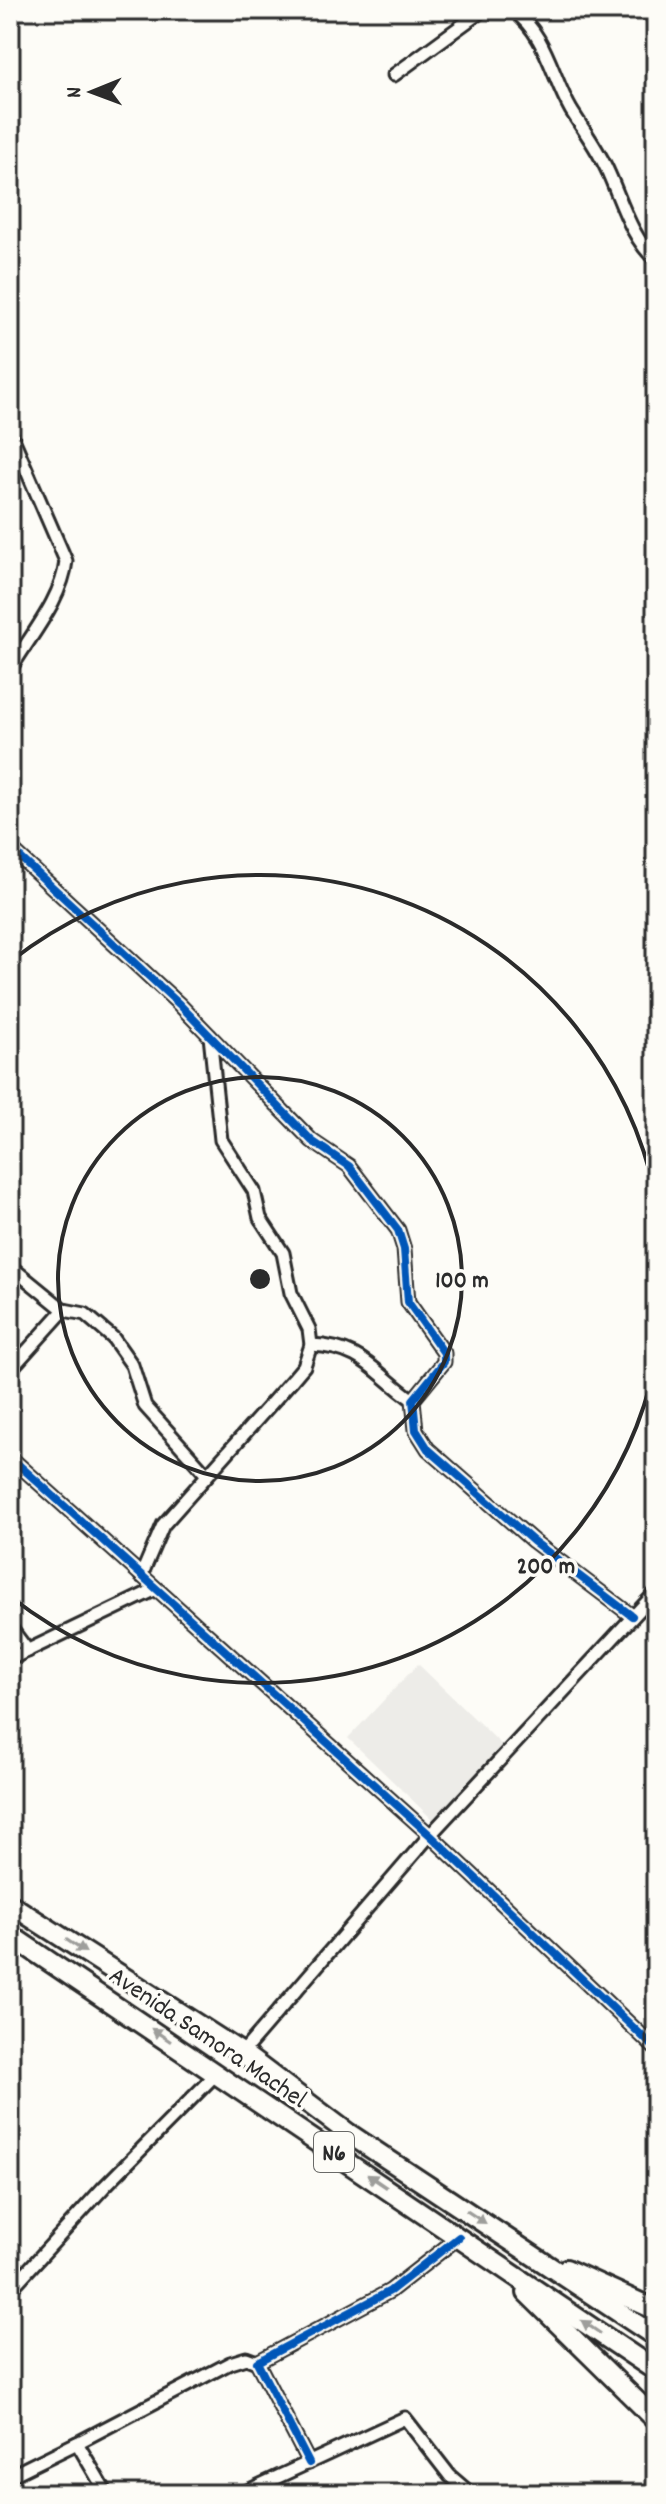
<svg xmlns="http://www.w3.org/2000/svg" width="666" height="2504" viewBox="0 0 666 2504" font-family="Dekko,sans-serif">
	<rect width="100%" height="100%" fill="#fdfcf7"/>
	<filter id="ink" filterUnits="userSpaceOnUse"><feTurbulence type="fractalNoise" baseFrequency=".0125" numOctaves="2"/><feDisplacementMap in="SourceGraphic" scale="16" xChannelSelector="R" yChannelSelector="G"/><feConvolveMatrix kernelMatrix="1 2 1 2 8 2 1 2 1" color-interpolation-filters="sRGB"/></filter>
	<g filter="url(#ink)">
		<!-- built -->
		<path fill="#edece8" d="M418 1664 503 1746 433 1820 348 1738Z"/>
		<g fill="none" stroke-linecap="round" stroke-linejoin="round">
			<defs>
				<g id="minor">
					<path d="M513 10C547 36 551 75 571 110 584 131 599 150 609 174 622 203 632 239 656 260"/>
					<path d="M394 75 483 10"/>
					<path d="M10 432 66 561C62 600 29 637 10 670"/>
					<path d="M10 848 179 1004 312 1141 349 1166 398 1230 404 1249 408 1302 444 1353V1362L413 1400 416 1430 428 1449 533 1541 632 1616"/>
					<path d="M10 1266 64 1310 85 1314 113 1338 132 1365 145 1406 207 1475"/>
					<path d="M311 1345C364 1347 374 1373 413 1400"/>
					<path d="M10 1370 64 1310"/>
					<path d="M10 1457 430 1835 656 2049"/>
					<path d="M141 1576 163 1525 293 1379 304 1366 311 1345 309 1329 291 1293 283 1253 260 1218 254 1191 221 1140 210 1036"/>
					<path d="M10 1627 28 1651"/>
					<path d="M10 1659 154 1590"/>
					<path d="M242 2053 430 1835 656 1592"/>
					<path d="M10 2290 104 2187 217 2073"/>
					<path d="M77 2443 230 2363 246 2358 257 2362"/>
					<path d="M309 2463 257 2362 390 2291 459 2237"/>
					<path d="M10 2476 77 2443 107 2494"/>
					<path d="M241 2494 405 2418 450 2476 471 2494"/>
				</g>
				<g id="trunk">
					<path d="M10 1904 242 2053 348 2133 656 2337"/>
					<path d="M10 1935 656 2371"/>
					<path d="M566 2269 656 2310"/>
					<path d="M527 2293 656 2420"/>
				</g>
			</defs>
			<!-- minor casing -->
			<use href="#minor" stroke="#2b2b2b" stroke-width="17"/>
			<!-- trunk casing -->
			<use href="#trunk" stroke="#2b2b2b" stroke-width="24"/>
			<!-- minor -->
			<use href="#minor" stroke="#fdfcf7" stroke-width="11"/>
			<!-- trunk -->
			<use href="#trunk" stroke="#fdfcf7" stroke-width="18"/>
			<defs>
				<g id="cycleway">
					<path d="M10 848 179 1004 312 1141 349 1166 398 1230 404 1249 408 1302 444 1353V1362L413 1400 416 1430 428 1449 533 1541 632 1616"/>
					<path d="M10 1457 430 1835 656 2049"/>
					<path d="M309 2463 257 2362 390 2291 459 2237"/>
				</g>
			</defs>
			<!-- cycleway casing -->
			<use href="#cycleway" stroke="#fdfcf7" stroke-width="13"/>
			<!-- cycleway -->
			<use href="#cycleway" stroke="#0057b8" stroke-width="8"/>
		</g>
		<!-- one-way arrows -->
		<defs><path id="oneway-solid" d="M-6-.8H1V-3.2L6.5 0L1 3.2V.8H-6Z" transform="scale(2)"/></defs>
		<g fill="#9e9e9b">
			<use href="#oneway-solid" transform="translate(76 1946) rotate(33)"/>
			<use href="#oneway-solid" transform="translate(161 2035) rotate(-146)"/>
			<use href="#oneway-solid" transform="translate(377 2181) rotate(-146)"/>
			<use href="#oneway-solid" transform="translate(476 2217) rotate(33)"/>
			<use href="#oneway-solid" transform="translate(591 2327) rotate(-146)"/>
		</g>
	</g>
	<!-- distance rings -->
	<g fill="none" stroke="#2b2b2b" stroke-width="4">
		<circle cx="260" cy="1279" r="202"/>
		<path d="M656 1360A404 404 0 0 1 11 1597M11 961A404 404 0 0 1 656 1198"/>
	</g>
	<g text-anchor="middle" stroke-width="7" stroke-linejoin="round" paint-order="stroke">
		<!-- shield labels -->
		<rect fill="#fdfcf7" stroke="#6a6a68" stroke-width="2" x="314" y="2132" width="40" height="40" rx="6"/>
		<g font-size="24" font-weight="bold" fill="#2b2b2b">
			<text x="334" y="2160">N6</text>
		</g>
		<!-- street labels -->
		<g font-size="26" fill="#2b2b2b" stroke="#fdfcf7">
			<text transform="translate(209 2036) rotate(34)" y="9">Avenida Samora Machel</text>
		</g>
	</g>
	<circle cx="260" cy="1279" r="12" fill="#2b2b2b" stroke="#fdfcf7" stroke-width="4"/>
	<g font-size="24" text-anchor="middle" font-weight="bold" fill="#2b2b2b" stroke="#fdfcf7" stroke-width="7" stroke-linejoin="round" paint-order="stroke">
		<text x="462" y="1287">100 m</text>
		<text x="546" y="1573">200 m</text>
	</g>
	<!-- margin -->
	<rect width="666" height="2504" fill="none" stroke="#fdfcf7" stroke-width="40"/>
	<rect x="20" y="20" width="626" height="2464" fill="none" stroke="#2b2b2b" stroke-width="3" filter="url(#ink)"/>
	<!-- north arrow -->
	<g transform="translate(92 92) rotate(269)" stroke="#fdfcf7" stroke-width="6" paint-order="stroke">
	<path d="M0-6L14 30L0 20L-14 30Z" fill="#2b2b2b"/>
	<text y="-12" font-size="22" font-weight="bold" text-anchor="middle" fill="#2b2b2b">N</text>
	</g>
</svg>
